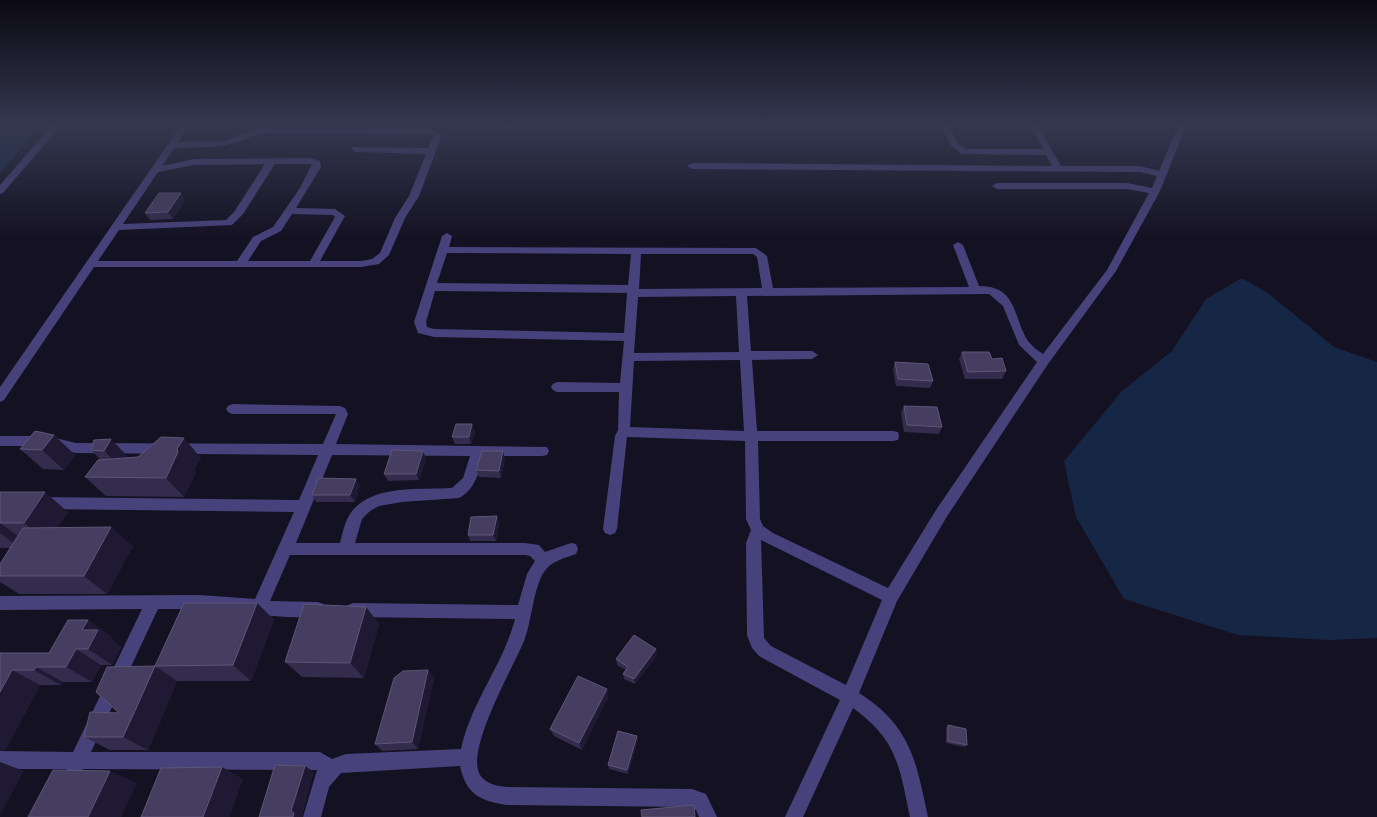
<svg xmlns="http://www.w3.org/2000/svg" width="1377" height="817" viewBox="0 0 1377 817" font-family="'Sofia Sans Condensed',sans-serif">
	<rect width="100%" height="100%" fill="#141122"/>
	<!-- water -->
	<g fill="#162746">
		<path d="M0 124H43L0 173Z"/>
		<path d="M1242 278 1269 294 1334 347 1377 362V638L1329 640 1238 635 1124 599 1076 517 1064 461 1122 391 1172 351 1206 299Z"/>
	</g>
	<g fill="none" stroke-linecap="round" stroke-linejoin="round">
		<!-- minor -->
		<g fill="#47427b" fill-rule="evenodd">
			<path d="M53 124H62L3 193 0 194V185Z"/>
			<path d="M182 124H190L178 142 225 141 259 127 429 128 442 135 419 196 405 218 389 255 379 264 361 267H94L4 400 0 402V387ZM261 133 428 134 433 136 428 148 352 147 351 149 355 152 426 154 409 196 395 218 380 253 372 259 361 261H320L345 216 335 209 296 208 321 167 320 161 310 158 194 159 162 166 174 148C211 147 227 149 261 133ZM265 164 234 212 226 220 123 224 158 172 194 165ZM275 164H312L300 188 273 227 253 237 237 261H98L119 230 232 225 243 214ZM292 214 333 215 335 217 310 261H248L261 241 281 231Z"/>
			<path d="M501 124H513L514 126 510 129Z"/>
			<path d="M941 124H949L957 143 966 149H1043L1029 124H1037L1061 166H1140L1159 171 1179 124H1187L1160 191 1116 271 1048 364 946 518 897 601 859 693C911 726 916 761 928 817H910C899 766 898 741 853 708L803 817H785L840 700 759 656 752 648 747 635 746 543 751 530 746 519 745 441 627 437 617 529 615 533 610 535 605 533 603 529 615 436 618 430 619 392H557L553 390 551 387 553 384 557 382 620 383 624 341 434 337 418 333 414 322 442 236 447 233 452 236 449 247 756 248 767 256 773 288 969 287 953 245 958 242 963 245 979 286C1018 286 1012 316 1028 341 1032 346 1037 350 1043 354L1107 270 1149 193 1127 189H997L992 186 997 183H1127L1152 188 1157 176 1140 172 692 169 687 166 692 163 1052 166 1046 155 962 154 951 146ZM447 253 631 254 628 285 437 283ZM641 254H753L757 257 762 288 639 289ZM435 291 627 293 624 333 434 329 427 327 426 322ZM989 294 1003 306 1019 345 1037 362 936 510 888 588 773 533 763 526 760 519 758 441H893L898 440 899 436 898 432 893 431H757L752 360 812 359 818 355 812 351H751L747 296ZM736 296 739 352 634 353 638 297ZM740 360 744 431 630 427 634 361ZM761 540 882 600 846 685 771 646 764 638Z"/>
			<path d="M232 404 340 406 345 408 348 414 336 444 547 447 549 451 547 455 542 456H483C479 472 475 490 459 498L402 502 379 506 370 511 362 519 355 543H525L539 545 545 552 571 543 576 544 578 549 576 554C565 558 551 561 544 572 533 589 532 621 524 641 513 668 465 750 480 775 486 784 497 786 507 787L692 789 706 794 717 817H699L696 810 692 807 507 805C480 801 466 794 460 766L341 773 329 787 321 817H303L317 770 83 769 80 774 74 777 68 774 66 769H0V751L73 752 142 609 0 610V596L200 595 255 599 294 512 42 509 37 507 35 503 37 499 42 497 299 500 318 455 76 453 47 446H0V436H47L76 443 323 444 336 414H232L228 412 226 409 228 406ZM332 455 470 456 463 478 452 488C422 490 375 484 353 510 345 519 343 532 340 543H296ZM290 555H525L530 556 535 561 527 574 518 605 353 603 348 605 345 610 348 615 353 617 515 619C503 665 471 702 461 749L346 754 332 759 320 752H91L158 609C172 609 186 609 200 609 229 610 300 623 323 614L326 609 323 604 318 602 270 601Z"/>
		</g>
	</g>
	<!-- wall -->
	<g fill="#342c4d">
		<path d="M185 200 173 219 150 220 145 213Z"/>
		<path d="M962 352 1006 371 1002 379H965L959 359Z"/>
		<path d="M895 362 933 381 930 388 896 386 893 369Z"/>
		<path d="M904 406 942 427 939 434 904 432 901 413Z"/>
		<path d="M472 424 475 432 471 444H455L452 437Z"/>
		<path d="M54 435 75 455 64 470 43 469 20 449Z"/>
		<path d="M94 440 129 458H201L194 469 196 472 184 497 106 496 85 477 100 459 91 450Z"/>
		<path d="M426 458 419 480 388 481 384 474Z"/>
		<path d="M505 458 501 478 479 477 476 470Z"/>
		<path d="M360 485 355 502H316L312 495Z"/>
		<path d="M0 492 68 512 57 528 133 546 107 594H19L0 582V564L10 548H0Z"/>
		<path d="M497 516 499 523 496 541H470L468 535Z"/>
		<path d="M257 603 274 620 251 681H177L158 727 148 750H110L84 737 119 713 155 666Z"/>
		<path d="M366 607 379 624 364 678 302 677 285 662Z"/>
		<path d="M112 637 111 639 121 647 112 665H101L92 682H63L61 685H40L6 749 0 751V653H49Z"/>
		<path d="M657 655 635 684 624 679 623 674 626 670 617 665 616 659Z"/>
		<path d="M428 670 434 678 418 749 382 751 375 744Z"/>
		<path d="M607 689 608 697 582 750 554 736 550 729Z"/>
		<path d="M948 725 967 745 964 747 946 743V728Z"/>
		<path d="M637 736 638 740 628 774 609 769 608 765Z"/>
	</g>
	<!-- shaded-wall -->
	<g fill="#1f1934">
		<path d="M181 193 185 200 173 219 168 212Z"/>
		<path d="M472 424 475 432 471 444 469 437Z"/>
		<path d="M54 435 75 455 64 470 42 450Z"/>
		<path d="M184 438 201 458 194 469 196 472 184 497 166 478 177 449Z"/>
		<path d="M111 439 130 459 124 470 104 451Z"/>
		<path d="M423 451 426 458 419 480 416 474Z"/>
		<path d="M503 451 505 458 501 478 499 471Z"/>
		<path d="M356 479 360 485 355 502 350 495Z"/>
		<path d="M45 492 68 512 48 542 24 523Z"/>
		<path d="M497 516 499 523 496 541 493 535Z"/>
		<path d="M0 523 25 541 20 548 0 533Z"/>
		<path d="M111 527 133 546 107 594 84 576Z"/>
		<path d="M257 603 274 620 251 681 233 665Z"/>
		<path d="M366 607 379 624 364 678 350 663Z"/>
		<path d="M88 620 112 637 111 639 121 647 112 665 88 649 82 630Z"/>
		<path d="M76 649 101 665 92 682 66 667Z"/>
		<path d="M656 649 657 655 635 684 634 679Z"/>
		<path d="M155 666 177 681 158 727 148 750 123 737Z"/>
		<path d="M36 667 63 682 61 685 34 670Z"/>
		<path d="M12 670 40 685 6 749 0 751V692Z"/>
		<path d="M428 670 434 678 418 749 412 742Z"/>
		<path d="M607 689 608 697 582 750 579 743Z"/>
		<path d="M637 736 638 740 628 774 627 770Z"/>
		<path d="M0 762 24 771 0 815Z"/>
		<path d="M305 766 314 772 302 817H293L291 811Z"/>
		<path d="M222 767 243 779 230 817H203Z"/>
		<path d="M110 771 137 783 121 817H88Z"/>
	</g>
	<!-- building -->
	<g fill="#463e60" stroke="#5d5678">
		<path d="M159 193H181L168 212 145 213Z"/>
		<path d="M962 352H989L992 359 1002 358 1006 371 968 372Z"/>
		<path d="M895 362 928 364 933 381 898 379Z"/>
		<path d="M904 406 937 407 942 427 907 425Z"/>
		<path d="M456 424H472L469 437H452Z"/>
		<path d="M35 431 54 435 42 450 20 449Z"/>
		<path d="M161 437 184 438 177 449 178 452 166 478 85 477 98 460 138 457Z"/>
		<path d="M111 439 104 451 91 450 94 440Z"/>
		<path d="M392 450 423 451 416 474H384Z"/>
		<path d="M482 451H503L499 471 476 470Z"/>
		<path d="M318 478 356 479 350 495H312Z"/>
		<path d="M0 492H45L24 523H0Z"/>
		<path d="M497 516 493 535H468L471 517Z"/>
		<path d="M111 527 84 576H0V564L23 528Z"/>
		<path d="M184 603H257L233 665 155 666Z"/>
		<path d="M304 604 366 607 350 663 285 662Z"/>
		<path d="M68 620H88L82 630H98L88 649H76L66 667H36L34 670H12L0 692V653H49Z"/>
		<path d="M634 635 656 649 634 679 623 674 628 667 616 659Z"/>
		<path d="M155 666 134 713 123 737H84L90 712 119 713 96 692 107 667Z"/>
		<path d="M428 670 412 742 375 744 394 678 403 671Z"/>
		<path d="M578 676 607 689 579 743 550 729Z"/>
		<path d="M948 725 966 729 967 745 948 741Z"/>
		<path d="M618 731 637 736 627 770 608 765Z"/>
		<path d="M275 765 305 766 291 811 294 813 293 817H259Z"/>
		<path d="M222 767 203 817H141L161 768Z"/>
		<path d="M53 770 110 771 88 817H28Z"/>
		<path d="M694 805 695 817H642L641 810Z"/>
	</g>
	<!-- sky -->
	<linearGradient id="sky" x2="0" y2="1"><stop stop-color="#0b0913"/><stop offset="0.52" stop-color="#34384f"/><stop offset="1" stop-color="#34384f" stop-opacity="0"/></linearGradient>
	<rect width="1377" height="239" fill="url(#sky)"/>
</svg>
